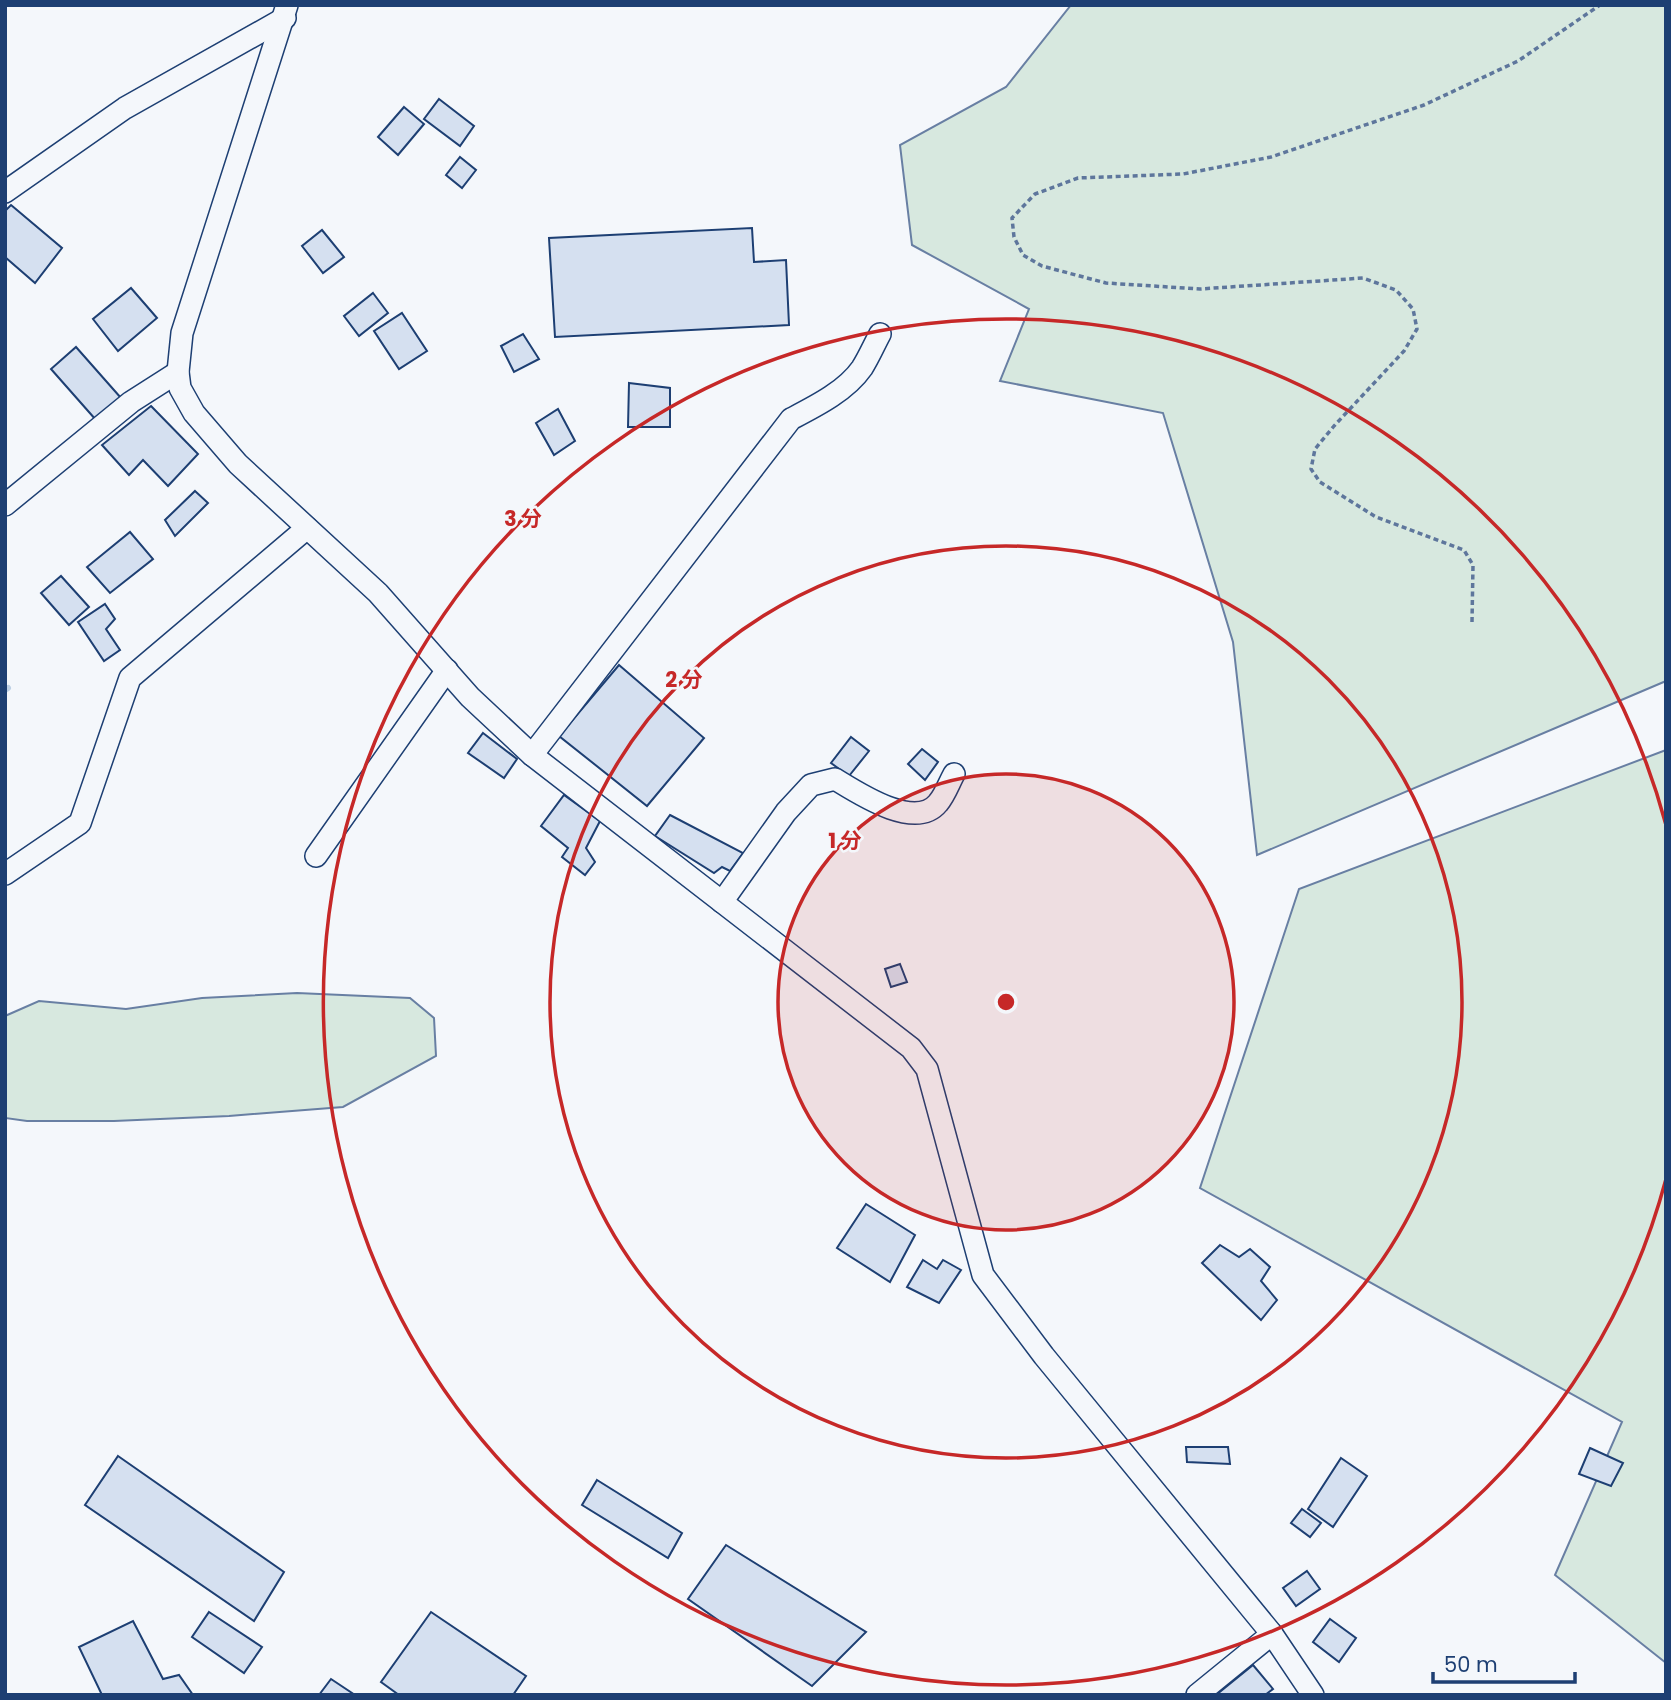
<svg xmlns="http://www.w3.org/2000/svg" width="1671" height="1700" viewBox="0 0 1671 1700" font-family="Poppins,'Noto Sans JP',sans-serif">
	<rect width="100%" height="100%" fill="#f4f7fb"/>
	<!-- green -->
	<g fill="#d7e8df" stroke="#687fa3" stroke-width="2">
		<path d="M1071 5H1666V681L1257 855 1233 642 1163 413 1000 381 1029 309 912 245 900 145 1006 87Z"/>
		<path d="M1666 750V1663L1555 1575 1622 1422 1200 1188 1299 889Z"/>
		<path d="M297 993 410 998 434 1018 436 1056 343 1107 229 1116 114 1121H27L5 1118V1016L39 1001 126 1009 202 998Z"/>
	</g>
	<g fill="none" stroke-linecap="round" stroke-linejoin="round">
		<!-- stream -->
		<path stroke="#bed0e5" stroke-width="6" d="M5 690 8 688"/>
	</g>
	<!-- building -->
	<g fill="#d5e0f0" stroke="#1d3f73" stroke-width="2">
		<path d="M439 99 474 126 460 146 424 119Z"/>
		<path d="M404 107 424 124 398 155 378 137Z"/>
		<path d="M460 157 476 170 462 188 446 175Z"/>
		<path d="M11 205 62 248 35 283 5 257V211Z"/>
		<path d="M752 228 754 262 786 260 789 325 555 337 549 238Z"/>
		<path d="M322 230 344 257 323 273 302 246Z"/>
		<path d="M131 288 157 318 118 351 93 319Z"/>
		<path d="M373 293 388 313 359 336 344 316Z"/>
		<path d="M402 313 427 351 399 369 374 331Z"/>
		<path d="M523 334 539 359 514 372 501 346Z"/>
		<path d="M76 347 121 398 96 420 51 369Z"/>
		<path d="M629 383 670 388V427H628Z"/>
		<path d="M151 406 198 454 168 486 143 460 129 475 102 445Z"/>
		<path d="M558 409 575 441 554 455 536 423Z"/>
		<path d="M195 491 208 503 175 536 165 520Z"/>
		<path d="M130 532 153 559 110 593 87 567Z"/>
		<path d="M61 576 89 607 69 625 41 593Z"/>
		<path d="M105 604 115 619 106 629 120 650 104 661 78 622Z"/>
		<path d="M619 665 704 738 647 806 559 736Z"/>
		<path d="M483 733 517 759 504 778 468 753Z"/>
		<path d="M851 737 869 751 849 776 831 763Z"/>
		<path d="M922 749 938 762 925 780 908 764Z"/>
		<path d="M564 795 600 821 586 848 595 862 585 875 562 857 568 848 541 826Z"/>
		<path d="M670 815 743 853 730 871 722 867 714 873 655 836Z"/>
		<path d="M900 964 907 982 891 987 885 969Z"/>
		<path d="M866 1204 915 1235 890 1282 837 1248Z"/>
		<path d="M1220 1245 1239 1257 1250 1249 1270 1267 1261 1281 1277 1300 1261 1320 1202 1263Z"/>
		<path d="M923 1260 937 1269 943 1260 961 1270 939 1303 907 1287Z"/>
		<path d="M1186 1447H1228L1230 1464 1187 1462Z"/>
		<path d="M1590 1448 1623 1463 1611 1486 1579 1474Z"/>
		<path d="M118 1456 284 1572 254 1621 85 1505Z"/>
		<path d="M1341 1458 1367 1476 1333 1527 1308 1509Z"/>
		<path d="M597 1480 682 1533 668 1558 582 1505Z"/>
		<path d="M1302 1509 1321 1523 1310 1537 1291 1523Z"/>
		<path d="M726 1545 866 1632 812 1686 688 1599Z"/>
		<path d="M1307 1571 1320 1589 1296 1606 1283 1588Z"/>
		<path d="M209 1612 262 1647 244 1673 192 1637Z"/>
		<path d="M431 1612 526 1676 513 1695H399L381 1682Z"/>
		<path d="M1330 1619 1356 1638 1339 1662 1313 1642Z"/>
		<path d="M133 1621 163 1679 179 1675 193 1695H102L79 1647Z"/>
		<path d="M1253 1665 1273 1689 1265 1695H1216Z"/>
		<path d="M331 1679 355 1695H319Z"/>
	</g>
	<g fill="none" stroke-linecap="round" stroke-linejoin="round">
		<defs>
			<g id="minor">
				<path d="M287 5 182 333 178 372 180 388 194 413 238 464 378 593 470 697 532 755 911 1048 927 1069 983 1275 1044 1356 1272 1634 1313 1695"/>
				<path d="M5 192 125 108 285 18"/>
				<path d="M5 505 131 402 178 372"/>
				<path d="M532 755 791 419C816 406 846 391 862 368 869 357 874 345 880 334"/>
				<path d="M316 856 447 670"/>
				<path d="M5 874 80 823 130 678 307 528"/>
				<path d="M722 902 786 812 811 785 835 779C858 793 915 831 938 803 945 795 949 783 954 774"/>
				<path d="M1197 1695 1272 1634"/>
			</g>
		</defs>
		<!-- minor casing -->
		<use href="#minor" stroke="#1d3f73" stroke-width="24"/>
		<!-- path -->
		<path stroke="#5e769c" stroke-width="3.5" stroke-dasharray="5 3.5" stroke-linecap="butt" d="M1472 622 1473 565 1464 550 1376 517 1320 482 1311 469 1315 449 1334 426 1404 351 1417 329 1413 309 1396 290 1363 278 1200 289 1106 283 1042 266 1023 255 1014 237 1012 218 1035 194 1078 178 1183 174 1271 157 1424 105 1518 61 1600 5"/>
		<!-- minor -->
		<use href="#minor" stroke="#f4f7fb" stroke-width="21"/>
	</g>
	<!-- distance rings -->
	<circle cx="1006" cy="1002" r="228" fill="#c62828" fill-opacity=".12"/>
	<g fill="none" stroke="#c62828" stroke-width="3.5">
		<circle cx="1006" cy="1002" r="228"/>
		<circle cx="1006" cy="1002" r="456"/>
		<path d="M1666 1179A683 683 0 1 1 1666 825"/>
	</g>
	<circle cx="1006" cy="1002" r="10" fill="#c62828" stroke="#f4f7fb" stroke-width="3.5"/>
	<g font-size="21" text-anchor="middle" font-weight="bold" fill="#c62828" stroke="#f4f7fb" stroke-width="5" stroke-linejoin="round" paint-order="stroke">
		<text x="523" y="526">3 分</text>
		<text x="684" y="687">2 分</text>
		<text x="845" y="848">1 分</text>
	</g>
	<!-- border -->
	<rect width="1671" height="1700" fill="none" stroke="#1d3f73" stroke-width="14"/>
	<!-- scale -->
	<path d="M1433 1672v10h142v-10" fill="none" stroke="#1d3f73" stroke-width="3.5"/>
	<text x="1444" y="1672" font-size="21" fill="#1d3f73" stroke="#f4f7fb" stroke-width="5" paint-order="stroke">50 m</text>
</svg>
